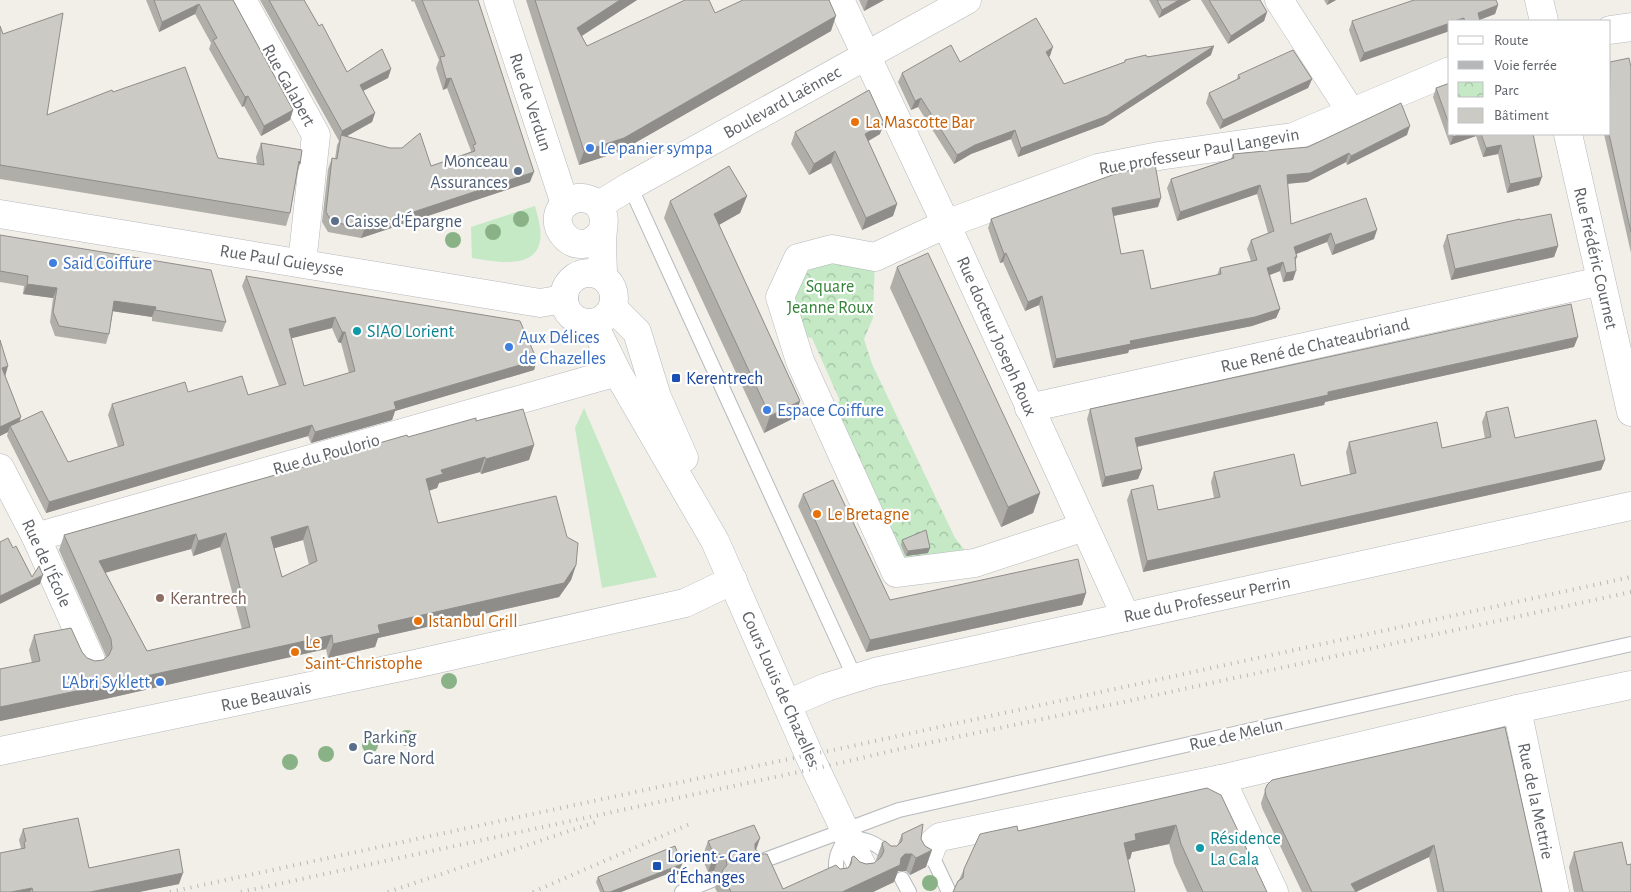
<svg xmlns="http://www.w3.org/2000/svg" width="1631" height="892" viewBox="0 0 1631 892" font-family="'Alegreya Sans',sans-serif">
	<defs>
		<pattern id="park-crowns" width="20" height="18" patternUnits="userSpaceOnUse" patternTransform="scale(1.25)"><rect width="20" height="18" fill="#c5e8c5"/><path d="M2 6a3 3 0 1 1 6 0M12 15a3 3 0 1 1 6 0" fill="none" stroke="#a3c0a4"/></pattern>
	</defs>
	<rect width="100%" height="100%" fill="#f1efe8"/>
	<!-- green -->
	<g fill="#c5e8c5">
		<path d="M535 206C538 217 542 230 540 241 535 271 492 261 472 258L471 227Z"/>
		<path d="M584 408 657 577 602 588 575 428Z"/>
	</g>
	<!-- park -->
	<path fill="url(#park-crowns)" d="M875 257 873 318 864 339 872 364 955 538 975 563 933 569 884 548 822 411 840 401 812 338 792 335 798 258Z"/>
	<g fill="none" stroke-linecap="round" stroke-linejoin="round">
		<defs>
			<g id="service">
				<path d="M630 186 855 678"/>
				<path d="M930 852 949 892"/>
				<path d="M757 863 899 810 1631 644"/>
				<path d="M837 878C834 860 837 852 847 837 863 839 877 842 888 855"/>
				<path d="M902 879 909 892"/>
				<path d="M682 892 712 880"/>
			</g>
			<g id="minor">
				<path d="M242 0 316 135 302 263"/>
				<path d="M840 0 946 224 1126 617"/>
				<path d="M1279 0 1351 112"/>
				<path d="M1539 0 1544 21"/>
				<path d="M1610 30 1631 27"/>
				<path d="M1568 134 1631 412"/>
				<path d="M599 205 630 186 967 0"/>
				<path d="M0 214 540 303 564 299"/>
				<path d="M1029 408 1601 281"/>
				<path d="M0 468 36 537 91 660"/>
				<path d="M1084 527 975 563 896 573 800 361 780 297 798 258 832 249 875 257 946 224 1098 168 1159 156 1293 137 1450 71"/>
				<path d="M36 537 617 372"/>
				<path d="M787 704 827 687 875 672 1631 506"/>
				<path d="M1517 709 1555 892"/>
				<path d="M0 751 415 664 685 603 733 580"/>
				<path d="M1221 779 1274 892"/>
				<path d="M930 852 933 843 940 837 1221 779 1517 709 1631 685"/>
			</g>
			<g id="tertiary">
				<path d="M498 0 565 204"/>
				<path d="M603 230C578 268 537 219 570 201 582 194 600 200 603 215 605 221 603 224 603 230 601 245 603 261 603 276"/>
				<circle cx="589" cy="298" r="25"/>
				<path d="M613 308 637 332 657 397 684 458"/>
				<path d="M593 323 617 372 715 541 809 755 862 866"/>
			</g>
		</defs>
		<!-- service casing -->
		<use href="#service" stroke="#b5b8bc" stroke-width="16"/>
		<!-- minor casing -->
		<use href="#minor" stroke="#b5b8bc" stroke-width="29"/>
		<!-- tertiary casing -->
		<use href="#tertiary" stroke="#b5b8bc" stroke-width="29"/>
		<!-- service -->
		<use href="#service" stroke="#fff" stroke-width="14"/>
		<!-- minor -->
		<use href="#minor" stroke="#fff" stroke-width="28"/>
		<!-- tertiary -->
		<use href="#tertiary" stroke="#fff" stroke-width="28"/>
		<!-- rail -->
		<g stroke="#b6b7b8" stroke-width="4" stroke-dasharray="1 6" stroke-linecap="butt">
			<path d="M170 892 775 762 838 749 1631 577"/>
			<path d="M241 892 845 762 895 750 1133 700 1631 592"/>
			<path d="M388 892 599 821"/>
			<path d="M533 892 692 823"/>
		</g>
	</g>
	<!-- trees -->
	<g fill="#89b387">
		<circle cx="521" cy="219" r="8"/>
		<circle cx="493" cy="232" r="8"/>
		<circle cx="453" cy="240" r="8"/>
		<circle cx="449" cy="681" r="8"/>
		<circle cx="407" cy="738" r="8"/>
		<circle cx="370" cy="745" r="8"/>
		<circle cx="326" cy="754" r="8"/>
		<circle cx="290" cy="762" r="8"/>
		<circle cx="930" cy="883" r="8"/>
	</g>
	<!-- wall -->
	<g fill="#afaea9" fill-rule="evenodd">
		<path d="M146 0H233L293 110 290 120 261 136 244 106 242 107 209 49 211 43 195 14 159 32Z"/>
		<path d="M260 0H304L319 26 347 72 391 69 388 78 363 91 375 113 372 122 347 136 431 166 470 152 471 151 447 88 443 90 436 68 439 60 414 1 412 2 411 0H478L530 182 361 238 328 232 322 222 328 169 332 158 335 159 337 145 339 141Z"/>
		<path d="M526 0H637L582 36 587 46 715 13 831 31 619 152 579 165Z"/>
		<path d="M859 0H884L864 11Z"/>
		<path d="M1149 0H1191L1159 18Z"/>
		<path d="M1201 0H1260L1267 12 1264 21 1228 44Z"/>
		<path d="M1324 0H1336L1327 5Z"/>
		<path d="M1498 5 1495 14 1480 20V21H1450L1360 62 1349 30 1352 21Z"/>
		<path d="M0 26 3 34 47 115 113 92 218 158 257 164 256 157 261 143 302 150 300 164 297 175 290 213 286 226 0 179Z"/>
		<path d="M1211 55 1103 125 1018 157 1011 139 971 154 954 164 918 107 911 110 898 82 902 73 960 62 1050 56 1049 57 1064 84 1124 62 1125 60 1147 57Z"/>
		<path d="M1631 67V253L1604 134H1610Z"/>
		<path d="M1238 75 1312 79 1308 88 1220 129 1206 103 1209 93 1237 79Z"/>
		<path d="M1450 83V134H1533L1539 185 1507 193 1498 154 1483 157 1476 136 1450 145 1433 97 1436 88Z"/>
		<path d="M795 132 880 134 868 141 897 204 893 216 862 230 831 163 809 175 791 144Z"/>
		<path d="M1407 135 1347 165 1346 162 1307 182 1287 184 1291 224 1374 239 1332 255 1327 242 1296 254 1297 257 1295 262 1293 280 1283 282 1280 271 1270 275 1280 309 1276 318 1252 326 1129 350 1128 353 1053 368 1039 305 1025 311 1003 262 1000 263 988 228 991 219 1158 207 1113 216 1121 254 1151 289 1217 275 1220 268 1251 261 1247 249 1251 240 1268 233 1257 194 1177 221 1167 188 1171 179 1231 159 1233 154 1308 147Z"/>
		<path d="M747 196 740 213 719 225 800 401 794 418 764 433 664 218 670 201Z"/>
		<path d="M1520 220 1558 246 1554 257 1451 280 1443 246 1447 235Z"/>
		<path d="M0 235 226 322 222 332 152 321V317L113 311 109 334 106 344 55 336 50 322 53 298 23 294 24 286 0 282Z"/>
		<path d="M897 267 1040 493 1033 513 1001 527 890 288Z"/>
		<path d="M246 276 537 360 534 370 395 411 392 420 311 443 308 436 46 513 7 436 8 432 0 436V340L5 376 21 417 19 422 68 462 118 447 108 415 112 404 188 392 248 395 279 386 242 286ZM332 328 338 342 341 343 349 373 304 386 291 338Z"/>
		<path d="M1574 347 1325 402 1324 405 1137 447 1142 469 1138 479 1102 487 1087 419 1090 409Z"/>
		<path d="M1486 412 1515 438 1605 460 1601 470 1143 572 1127 500 1131 490 1158 510 1214 498 1211 482 1214 472 1301 486 1350 474 1346 452 1349 442 1442 448 1485 439 1482 422Z"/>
		<path d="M476 421 534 445 529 460 481 474 480 472 439 483 437 488 429 491 438 523 567 537 576 565 571 580 559 597 378 638 375 647 328 658 326 649 105 699 0 721V669L32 663 29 650 34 635 82 652 87 658 95 661 103 660 106 657 105 654 59 550 64 535 325 461 327 458ZM303 540 309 565 282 577 274 548ZM220 547 242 629 147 651 105 572 191 549 193 556Z"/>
		<path d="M803 494 890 600 1086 593 1082 605 866 652 798 506Z"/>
		<path d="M902 540 928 553 906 556 905 555 901 545Z"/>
		<path d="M1505 727 1542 892H1437L1429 857 1356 892H1302L1262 808 1261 803 1267 785Z"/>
		<path d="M1207 788 1267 892H1187L1174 863 1169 844 1132 852 1130 859 1128 860 1135 892H953L959 880 964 869 1018 831Z"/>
		<path d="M23 829 89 868 179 884 139 892H0L21 848 19 840Z"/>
		<path d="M902 834 921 839 926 867 910 875 906 871H898L894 882 873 892H717L715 888 720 876 714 871 708 872 702 858 708 841 760 838 756 850 783 889 840 869 848 868 852 857 860 862 866 864 874 863 877 861 876 860 882 843 891 846H897Z"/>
		<path d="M1574 852 1631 892H1574L1569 867Z"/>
		<path d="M682 864 680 869 621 892H600L596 882 598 877Z"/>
	</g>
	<!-- shaded-wall -->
	<g fill="#8f8d8a">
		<path d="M620 0H637L572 42 577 28Z"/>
		<path d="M868 0H884L864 11Z"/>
		<path d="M1179 0H1191L1159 18 1162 10Z"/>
		<path d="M1329 0H1336L1327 5Z"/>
		<path d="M199 4 195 14 159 32 162 22Z"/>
		<path d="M1498 5 1495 14 1476 21 1478 13Z"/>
		<path d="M1267 12 1264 21 1228 44 1231 36Z"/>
		<path d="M836 16 831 31 619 152 579 165 584 151Z"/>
		<path d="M1464 18 1463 21H1454Z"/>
		<path d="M1450 23V31L1360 62 1364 53Z"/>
		<path d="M1214 46 1211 55 1103 125 1018 157 1021 148Z"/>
		<path d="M1053 47 1050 56 1042 61 1046 52Z"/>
		<path d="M391 69 388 78 357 94 360 85Z"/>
		<path d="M451 78 447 88 443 90 446 79Z"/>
		<path d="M1312 79 1308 88 1220 129 1223 120Z"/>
		<path d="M248 96 244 106 242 107 245 97Z"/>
		<path d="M921 98 918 107 911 110 915 101Z"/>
		<path d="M293 110 290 120 261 136 264 126Z"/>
		<path d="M375 113 372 122 340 140 342 131Z"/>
		<path d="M884 123 880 134 860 146 865 134Z"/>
		<path d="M1410 126 1407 135 1347 165 1351 156Z"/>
		<path d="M1015 130 1011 139 971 154 954 164 957 155 975 145Z"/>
		<path d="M1461 134H1477L1476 136 1450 145 1453 137Z"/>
		<path d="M1501 145 1498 154 1483 157 1486 148Z"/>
		<path d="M835 151 831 163 809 175 814 164Z"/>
		<path d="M1349 153 1346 162 1307 182 1283 184 1287 175Z"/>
		<path d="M534 172 530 182 361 238 365 228Z"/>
		<path d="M1542 177 1539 185 1507 193 1510 184Z"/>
		<path d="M1260 185 1257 194 1177 221 1180 212Z"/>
		<path d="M747 196 740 213 708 231 714 214Z"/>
		<path d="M1161 198 1158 207 1108 217 1112 208Z"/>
		<path d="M897 204 893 216 862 230 866 218Z"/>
		<path d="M1377 230 1374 239 1332 255 1335 245Z"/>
		<path d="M1331 233 1327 242 1291 256 1294 247Z"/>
		<path d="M1558 246 1554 257 1451 280 1455 269Z"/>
		<path d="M1006 253 1003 262 1000 263 1004 254Z"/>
		<path d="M1283 262 1280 271 1264 277 1267 268Z"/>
		<path d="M1296 271 1293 280 1283 282 1286 273Z"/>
		<path d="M27 284 57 288 53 298 23 294Z"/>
		<path d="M1042 296 1039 305 1025 311 1028 302Z"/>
		<path d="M114 301 156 307 152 317 111 311Z"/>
		<path d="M1280 309 1276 318 1252 326 1129 350 1128 353 1053 368 1056 359 1130 341Z"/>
		<path d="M335 317 332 328 285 340 289 329Z"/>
		<path d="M342 332H345L341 343 338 342Z"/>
		<path d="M1578 337 1574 347 1325 402 1324 405 1131 448 1135 438 1328 392Z"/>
		<path d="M537 360 534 370 395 411 392 420 311 443 315 432 394 402Z"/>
		<path d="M8 366 5 377 2 368Z"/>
		<path d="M800 401 794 418 764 433 770 416Z"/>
		<path d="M21 417 17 428 10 426 8 432 0 436V427Z"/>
		<path d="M312 425 308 436 46 513 49 502Z"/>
		<path d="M534 445 529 460 481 474 486 459Z"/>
		<path d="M485 457 480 472 439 483 437 488 421 493 426 479 441 470Z"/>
		<path d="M1605 460 1601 470 1143 572 1147 561Z"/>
		<path d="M1142 469 1138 479 1102 487 1105 477Z"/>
		<path d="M1040 493 1033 513 1001 527 1008 507Z"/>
		<path d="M308 526 303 540 265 551 271 537Z"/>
		<path d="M226 533 220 547 193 556 198 541Z"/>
		<path d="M196 534 191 549 94 576 99 561Z"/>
		<path d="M930 548 928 553 906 556 908 551Z"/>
		<path d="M576 565 571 580 559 597 378 638 375 647 328 658 333 644 378 625Z"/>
		<path d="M43 575 40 584 0 604V596Z"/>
		<path d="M1086 593 1082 605 866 652 870 640Z"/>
		<path d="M332 635 326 649 105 699 0 721V707Z"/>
		<path d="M1176 825 1169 844 1132 852 1130 859 1117 862 1124 843 1135 834Z"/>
		<path d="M760 838 754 855 755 844Z"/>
		<path d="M1434 845 1429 857 1356 892 1351 884Z"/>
		<path d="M932 850 926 867 910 875 916 858Z"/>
		<path d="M720 854 714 871 708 872 714 855Z"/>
		<path d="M905 854H912L906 871H898L894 882 873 892H842L901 858Z"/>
		<path d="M682 864 680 869 621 892H610Z"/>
		<path d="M183 873 179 884 139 892H90Z"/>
		<path d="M32 888 30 892H11Z"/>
	</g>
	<!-- building -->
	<g fill="#cccac5" stroke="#8f8d8a" fill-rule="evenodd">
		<path d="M154 0H233L293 110 264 126 248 96 245 97 213 40 217 38 199 4 162 22Z"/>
		<path d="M269 0H304L319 26 322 24 347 72 382 49 391 69 360 85 375 113 342 131Z"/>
		<path d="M422 0H478L534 172 365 228 332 222 326 212 332 158 337 159 341 135 390 148H402L420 133 431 166 475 151 473 145 476 144 451 78 446 79 440 57 445 56Z"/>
		<path d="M535 0H620L577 28 587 46 685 0H709L715 13 743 0H829L836 16 624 138 584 151Z"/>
		<path d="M1157 0H1179L1162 10Z"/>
		<path d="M1209 0H1260L1267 12 1231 36Z"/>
		<path d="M1414 0H1496L1498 5 1478 13 1480 21H1465L1464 18 1454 21H1450V23L1364 53 1352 21Z"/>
		<path d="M63 13 47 115 112 90 113 92 185 67 218 158 264 165 261 143 302 150 300 164 299 161 290 213 0 165V26L3 34Z"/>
		<path d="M1036 18 1053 47 1046 52 1064 84 1125 62V60L1146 55 1147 57 1214 46 1107 116 1021 148 1015 130 975 145 957 155 921 98 915 101 902 73 951 45 960 62Z"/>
		<path d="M1293 50 1312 79 1223 120 1209 93 1240 78 1238 75Z"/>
		<path d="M1629 58 1631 67V232L1609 134 1610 62Z"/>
		<path d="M1450 83V127L1436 88Z"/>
		<path d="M869 90 884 123 865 134 897 204 866 218 835 151 814 164 795 132Z"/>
		<path d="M1401 103 1410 126 1351 156 1349 153 1310 173 1287 175 1291 224 1366 198 1377 230 1335 245 1331 233 1294 247 1297 257H1295L1296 271 1286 273 1283 262 1267 268 1280 309 1255 317 1130 341 1131 344 1056 359 1042 296 1028 302 1006 253 1004 254 991 219 1115 174 1155 164 1161 198 1112 208 1121 254 1143 250 1151 289 1221 274 1220 268 1257 260 1251 240 1274 231 1260 185 1180 212 1171 179 1234 158 1233 154 1308 147Z"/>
		<path d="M1452 134H1461L1453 137Z"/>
		<path d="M1481 134H1533L1542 177 1510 184 1501 145 1486 148Z"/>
		<path d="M729 166 747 196 714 214 800 401 770 416 670 201Z"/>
		<path d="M1551 214 1558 246 1455 269 1447 235 1520 219V220Z"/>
		<path d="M0 235 211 270 226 322 155 310 156 307 114 301 109 334 59 326 53 312 57 288 27 284 28 276 0 271Z"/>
		<path d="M928 253 1040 493 1008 507 897 267Z"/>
		<path d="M246 276 520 321 537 360 394 402 396 409 315 432 312 425 49 502 10 426 42 411 68 462 124 445 112 404 185 382 188 392 242 376 248 395 286 384ZM335 317 342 332H345L355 371 304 386 289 329Z"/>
		<path d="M1571 304 1578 337 1328 392V395L1135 438 1142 469 1105 477 1090 409Z"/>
		<path d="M0 340 8 366 2 368 21 417 0 427Z"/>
		<path d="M1508 407 1515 438 1596 420 1605 460 1147 561 1131 490 1153 485 1158 510 1220 497 1214 472 1294 454 1301 486 1356 473 1349 442 1437 422 1442 448 1491 437 1486 412Z"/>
		<path d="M523 409 534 445 486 459 485 457 441 470 443 474 426 479 438 523 556 496 567 537 578 543 576 565 564 583 378 625 380 633 333 644 332 635 110 684 0 707V669L40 661 34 635 71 628 82 652 87 658 95 661 103 660 109 655 112 648 111 639 64 535 328 460 327 458 407 435 408 437 476 418V421ZM308 526 317 561 282 577 271 537ZM226 533 250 627 147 651 99 561 196 534 198 541Z"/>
		<path d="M833 480 890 600 1078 559 1086 593 870 640 803 494Z"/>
		<path d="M926 530 930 548 908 551 907 550 902 540Z"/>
		<path d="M8 538 13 548 16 546 32 577 39 566 43 575 0 596V542Z"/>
		<path d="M1505 727 1542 892H1444L1434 845 1351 884 1356 892H1312L1266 796 1265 790 1267 785 1272 780Z"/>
		<path d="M1207 788 1221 795 1267 892H1203L1181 844 1176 825 1135 834 1136 840 1124 843 1135 891 1134 892H953L958 881 963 878 964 869 980 834 1017 826 1018 831Z"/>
		<path d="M78 818 89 868 179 849 183 873 90 892H33L32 888 11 892H0V853L25 848 24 842 26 841 23 829Z"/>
		<path d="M923 824 921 839 925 846 932 850 916 858 912 854H905L901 858 900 865 842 892H731L722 871 727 865 726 859 720 854 714 855 708 841 754 825 760 838 755 844V849L761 854H767L783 889 836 865 840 869 848 868 851 864 852 857 854 856 860 862 866 864 874 863 881 857 884 851 882 843 885 841 891 846H897L902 841V834Z"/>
		<path d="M1622 842 1627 865 1631 864V892H1583L1574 852Z"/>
		<path d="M675 846 682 864 610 892H604L598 877Z"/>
	</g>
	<!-- markers -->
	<g fill="#e8710a" stroke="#fff" stroke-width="2">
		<circle cx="855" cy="122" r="5"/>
		<circle cx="817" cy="514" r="5"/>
		<circle cx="418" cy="621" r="5"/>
		<circle cx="295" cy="652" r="5"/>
	</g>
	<g fill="#3f7fe0" stroke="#fff" stroke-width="2">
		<circle cx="590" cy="148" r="5"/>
		<circle cx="53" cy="263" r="5"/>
		<circle cx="509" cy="347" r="5"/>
		<circle cx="767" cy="410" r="5"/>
		<circle cx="160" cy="682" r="5"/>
	</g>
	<g fill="#5c6f8a" stroke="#fff" stroke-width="2">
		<circle cx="518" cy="171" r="5"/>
		<circle cx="335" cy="221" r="5"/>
		<circle cx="353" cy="747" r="5"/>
	</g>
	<g fill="#0f9aa8" stroke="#fff" stroke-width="2">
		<circle cx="357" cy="331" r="5"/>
		<circle cx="1200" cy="848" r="5"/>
	</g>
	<g fill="#1a4fb4" stroke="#fff" stroke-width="2">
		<rect x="671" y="373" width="10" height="10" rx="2.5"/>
		<rect x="652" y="861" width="10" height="10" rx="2.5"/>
	</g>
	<circle fill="#8d6e63" stroke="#fff" stroke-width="2" cx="160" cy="598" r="5"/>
	<g text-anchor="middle" stroke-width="4.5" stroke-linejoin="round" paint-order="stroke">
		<!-- street labels -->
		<g font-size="18" fill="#5f6368" stroke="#fff">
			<text transform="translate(289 85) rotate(61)" y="6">Rue Galabert</text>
			<text transform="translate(531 102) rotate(72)" y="6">Rue de Verdun</text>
			<text transform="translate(782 102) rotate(-29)" y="6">Boulevard Laënnec</text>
			<text transform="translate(1199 151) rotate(-10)" y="6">Rue professeur Paul Langevin</text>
			<text transform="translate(1596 258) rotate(77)" y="6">Rue Frédéric Cournet</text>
			<text transform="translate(282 260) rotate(9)" y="6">Rue Paul Guieysse</text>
			<text transform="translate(997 336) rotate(66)" y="6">Rue docteur Joseph Roux</text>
			<text transform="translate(1315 345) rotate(-13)" y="6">Rue René de Chateaubriand</text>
			<text transform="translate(326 454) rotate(-16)" y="6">Rue du Poulorio</text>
			<text transform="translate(47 563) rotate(65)" y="6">Rue de l'École</text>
			<text transform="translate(1207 599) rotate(-12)" y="6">Rue du Professeur Perrin</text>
			<text transform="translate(781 689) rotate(66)" y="6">Cours Louis de Chazelles</text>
			<text transform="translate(266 696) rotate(-12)" y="6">Rue Beauvais</text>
			<text transform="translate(1236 734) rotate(-13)" y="6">Rue de Melun</text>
			<text transform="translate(1536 801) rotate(78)" y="6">Rue de la Mettrie</text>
		</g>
		<!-- food labels -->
		<g font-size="18" fill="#c56008" stroke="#fff" text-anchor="start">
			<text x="865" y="128">La Mascotte Bar</text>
			<text x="827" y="520">Le Bretagne</text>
			<text x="428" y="627">Istanbul Grill</text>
			<text x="305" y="648">Le<tspan x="305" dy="21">Saint-Christophe</tspan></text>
		</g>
		<!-- shop labels -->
		<g font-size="18" fill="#366cbe" stroke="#fff" text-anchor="start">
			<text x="600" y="154">Le panier sympa</text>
			<text x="63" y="269">Saïd Coiffure</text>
			<text x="519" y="343">Aux Délices<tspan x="519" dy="21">de Chazelles</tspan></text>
			<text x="777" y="416">Espace Coiffure</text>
			<text x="150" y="688" text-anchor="end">L'Abri Syklett</text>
		</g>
		<!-- service labels -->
		<g font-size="18" fill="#4e5e75" stroke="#fff" text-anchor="start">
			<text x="508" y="167" text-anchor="end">Monceau<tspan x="508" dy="21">Assurances</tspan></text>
			<text x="345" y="227">Caisse d'Épargne</text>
			<text x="363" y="743">Parking<tspan x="363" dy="21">Gare Nord</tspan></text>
		</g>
		<!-- park labels -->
		<g font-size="18" fill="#348238" stroke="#fff">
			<text x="830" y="292">Square<tspan x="830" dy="21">Jeanne Roux</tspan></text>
		</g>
		<!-- culture labels -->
		<g font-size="18" fill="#0d838f" stroke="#fff" text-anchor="start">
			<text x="367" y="337">SIAO Lorient</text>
			<text x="1210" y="844">Résidence<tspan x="1210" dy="21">La Cala</tspan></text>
		</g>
		<!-- transit labels -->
		<g font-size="18" fill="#164399" stroke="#fff" text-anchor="start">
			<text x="686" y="384">Kerentrech</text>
			<text x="667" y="862">Lorient - Gare<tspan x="667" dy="21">d'Échanges</tspan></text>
		</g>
		<!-- education labels -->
		<g font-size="18" fill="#785e54" stroke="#fff" text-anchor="start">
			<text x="170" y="604">Kerantrech</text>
		</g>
	</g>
	<!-- legend -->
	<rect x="1448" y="20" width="162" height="115" fill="#ffffff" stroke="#bfc1c3"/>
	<rect x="1458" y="36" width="25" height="8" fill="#ffffff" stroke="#bfc1c3"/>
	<text x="1494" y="45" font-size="15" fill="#5f6368">Route</text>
	<rect x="1458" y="61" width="25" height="8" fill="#b6b7b8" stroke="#bfc1c3"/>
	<text x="1494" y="70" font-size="15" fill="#5f6368">Voie ferrée</text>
	<rect x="1458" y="82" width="25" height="15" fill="url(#park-crowns)" stroke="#bfc1c3"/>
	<text x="1494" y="95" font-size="15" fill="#5f6368">Parc</text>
	<rect x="1458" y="108" width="25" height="15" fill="#cccac5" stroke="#bfc1c3"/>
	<text x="1494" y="120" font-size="15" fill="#5f6368">Bâtiment</text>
</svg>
